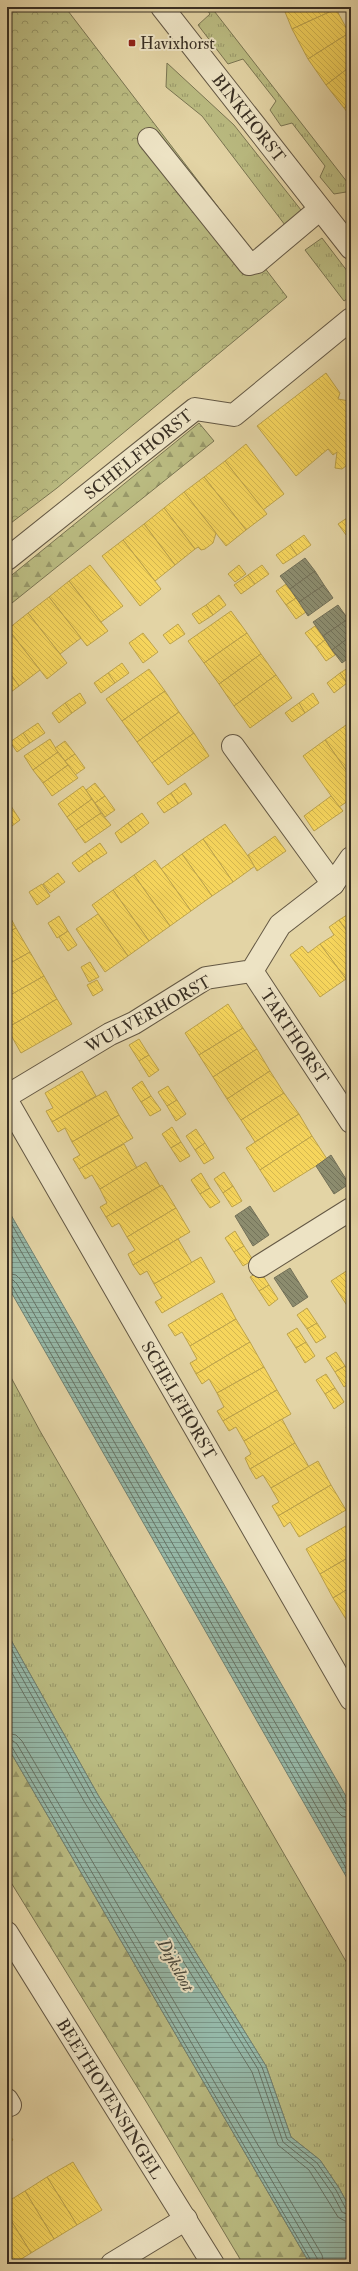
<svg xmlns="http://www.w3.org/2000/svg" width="358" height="2271" viewBox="0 0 358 2271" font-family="'IM FELL Double Pica',serif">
	<defs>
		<pattern id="grass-tufts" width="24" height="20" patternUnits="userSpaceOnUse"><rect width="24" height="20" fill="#babb81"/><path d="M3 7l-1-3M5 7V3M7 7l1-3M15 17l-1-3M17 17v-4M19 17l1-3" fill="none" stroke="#989869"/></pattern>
		<pattern id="forest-firs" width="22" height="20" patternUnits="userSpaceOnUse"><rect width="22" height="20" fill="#babb81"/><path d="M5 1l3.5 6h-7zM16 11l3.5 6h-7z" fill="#989869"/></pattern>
		<pattern id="park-crowns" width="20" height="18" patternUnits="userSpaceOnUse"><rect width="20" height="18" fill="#babb81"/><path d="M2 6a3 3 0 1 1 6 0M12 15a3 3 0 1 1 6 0" fill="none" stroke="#989869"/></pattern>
		<pattern id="water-rules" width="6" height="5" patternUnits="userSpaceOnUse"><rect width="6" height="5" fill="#95b8a8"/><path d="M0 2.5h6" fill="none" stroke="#7b9688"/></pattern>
		<pattern id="homes-back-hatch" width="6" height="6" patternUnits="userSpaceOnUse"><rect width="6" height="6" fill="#f6d55c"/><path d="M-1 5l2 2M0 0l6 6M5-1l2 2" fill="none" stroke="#d4b750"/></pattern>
		<pattern id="industry-back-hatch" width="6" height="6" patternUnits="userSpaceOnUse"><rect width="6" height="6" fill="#8c8c6e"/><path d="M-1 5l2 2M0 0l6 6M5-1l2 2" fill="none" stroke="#73735a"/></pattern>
	</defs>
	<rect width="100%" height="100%" fill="#e3d4a5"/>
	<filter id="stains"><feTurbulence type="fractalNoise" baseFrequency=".005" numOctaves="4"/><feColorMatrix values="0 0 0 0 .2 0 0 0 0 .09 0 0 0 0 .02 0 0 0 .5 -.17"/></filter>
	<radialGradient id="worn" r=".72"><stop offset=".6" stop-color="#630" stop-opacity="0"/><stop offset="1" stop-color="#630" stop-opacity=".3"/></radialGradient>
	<!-- grass -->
	<g fill="url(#grass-tufts)" stroke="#7a7552">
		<path d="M205 7H211L351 187V198L346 192 334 194 320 177 325 166 292 123 281 126 270 110 276 101 243 59 228 64 198 25 210 14Z"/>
		<path d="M167 63 234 125 301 210 285 225 202 116 166 87Z"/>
		<path d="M322 238 351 276V296L344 301 305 250Z"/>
		<path d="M7 1370 40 1431 351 1970V2210L339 2188 320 2160 291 2137 266 2066 98 1795 7 1633Z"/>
	</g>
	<!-- forest -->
	<g fill="url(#forest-firs)" stroke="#7a7552">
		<path d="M199 423 214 441 7 607V579Z"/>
		<path d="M7 1746 310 2264H243L147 2103 7 1876Z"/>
	</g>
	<!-- park -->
	<path fill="url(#park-crowns)" stroke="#7a7552" d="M7 7H65L287 297 57 488 7 526Z"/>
	<!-- water -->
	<g fill="url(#water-rules)" stroke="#708173">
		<path d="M7 1208 351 1805V1885L7 1285Z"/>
		<path d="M7 1633 98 1795 266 2066 291 2137 320 2160 339 2188 351 2210V2264H310L7 1746Z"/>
	</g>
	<!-- homes -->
	<g fill="url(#homes-back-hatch)" stroke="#bda34b">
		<path d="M283 7H335L336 9 292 29Z"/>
		<path d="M336 9 349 33 308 59 292 29Z"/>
		<path d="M349 33 351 36V66L326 85 308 59Z"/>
		<path d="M351 66V103L344 108 326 85Z"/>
		<path d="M351 103V117L344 108Z"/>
		<path d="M326 373 340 393 338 399 349 401 351 394V462L342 469 335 468 337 452 333 455 328 449 296 476 257 426Z"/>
		<path d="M246 444 284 494 263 510 225 461Z"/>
		<path d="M225 461 267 514 246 530 204 477Z"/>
		<path d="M204 477 246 530 226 546 184 492Z"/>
		<path d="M184 492 216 533 213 543 205 549 201 550 198 547 195 549 164 508Z"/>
		<path d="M351 494V502H350L347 497Z"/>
		<path d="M164 508 195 549 175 565 144 524Z"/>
		<path d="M347 518 351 522V538L349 539 338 524Z"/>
		<path d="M144 524 175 565 155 581 123 540Z"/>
		<path d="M304 535 311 545 297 555 290 545Z"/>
		<path d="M123 540 161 589 140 606 102 556Z"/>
		<path d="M290 545 297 555 283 564 276 555Z"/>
		<path d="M90 565 123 606 101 622 69 581Z"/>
		<path d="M239 565 246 574 235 582 228 574Z"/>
		<path d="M262 565 269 574 255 584 248 575Z"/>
		<path d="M248 575 255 584 241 594 234 585Z"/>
		<path d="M69 581 108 631 87 646 49 597Z"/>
		<path d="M286 584 296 598 286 605 276 591Z"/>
		<path d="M219 595 226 605 213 615 206 605Z"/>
		<path d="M49 597 81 638 60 654 28 613Z"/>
		<path d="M296 598 306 612 296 619 286 605Z"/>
		<path d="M206 605 213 615 199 624 192 614Z"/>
		<path d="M231 611 247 633 204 663 188 641Z"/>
		<path d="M28 613 67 663 47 679 8 629Z"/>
		<path d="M178 624 185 634 170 644 163 635Z"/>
		<path d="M315 626 325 640 316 647 305 633Z"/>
		<path d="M8 629 40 670 19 686 7 669Z"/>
		<path d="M143 633 158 652 143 663 129 643Z"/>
		<path d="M247 633 261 654 219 684 204 663Z"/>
		<path d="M325 640 335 655 326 661 316 647Z"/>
		<path d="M261 654 276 675 234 706 219 684Z"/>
		<path d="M122 663 129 673 115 683 108 673Z"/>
		<path d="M351 666V681L347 683 340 673Z"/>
		<path d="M7 669 19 686 7 695Z"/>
		<path d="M149 669 165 691 122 721 106 699Z"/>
		<path d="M108 673 115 683 101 693 94 683Z"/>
		<path d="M340 673 347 683 334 693 327 683Z"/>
		<path d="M276 675 292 698 250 728 234 706Z"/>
		<path d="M165 691 179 712 137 742 122 721Z"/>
		<path d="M80 693 86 703 72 713 65 703Z"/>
		<path d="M313 693 319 703 305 713 299 703Z"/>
		<path d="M65 703 72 713 59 723 52 713Z"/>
		<path d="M299 703 305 713 292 722 285 713Z"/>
		<path d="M179 712 194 733 152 763 137 742Z"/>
		<path d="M351 722V732L346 725Z"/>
		<path d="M38 723 45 733 30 743 23 733Z"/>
		<path d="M346 725 351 732V777L325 740Z"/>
		<path d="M23 733 30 743 17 752 10 742Z"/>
		<path d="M194 733 209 756 168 785 152 763Z"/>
		<path d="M50 739 58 752 33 770 24 756Z"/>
		<path d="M325 740 351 777V799L339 807 303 756Z"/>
		<path d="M65 741 75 754 65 761 55 748Z"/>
		<path d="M58 752 68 765 43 783 33 770Z"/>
		<path d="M75 754 85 768 75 775 65 761Z"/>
		<path d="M68 765 78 778 52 796 43 783Z"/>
		<path d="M95 783 105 796 95 803 86 790Z"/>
		<path d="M185 783 192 794 178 804 171 793Z"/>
		<path d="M83 786 92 799 67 817 58 804Z"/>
		<path d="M171 793 178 804 164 813 157 803Z"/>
		<path d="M105 796 115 810 105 817 95 803Z"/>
		<path d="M331 796 343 811 314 831 304 816Z"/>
		<path d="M92 799 101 813 76 830 67 817Z"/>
		<path d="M11 806 20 820 12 826 7 819V809Z"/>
		<path d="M101 813 111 825 85 843 76 830Z"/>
		<path d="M142 813 149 823 136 833 128 823Z"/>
		<path d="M128 823 136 833 121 843 115 833Z"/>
		<path d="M225 824 255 866 233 882 203 839Z"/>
		<path d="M275 836 286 851 257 871 248 855Z"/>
		<path d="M203 839 233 882 212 896 182 854Z"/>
		<path d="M100 843 107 853 93 862 86 853Z"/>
		<path d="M86 853 93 862 79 872 72 863Z"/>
		<path d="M182 854 212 896 191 911 161 869Z"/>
		<path d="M155 860 191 911 170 926 134 875Z"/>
		<path d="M58 873 65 882 50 893 43 884Z"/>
		<path d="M134 875 170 926 149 941 113 890Z"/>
		<path d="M42 884 50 896 37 905 29 892Z"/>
		<path d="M113 890 149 941 128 956 92 905Z"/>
		<path d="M7 911 16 928 7 933Z"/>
		<path d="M350 913 351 914V937L339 920Z"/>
		<path d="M98 914 128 956 105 972 76 929Z"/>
		<path d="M59 916 68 931 57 938 48 923Z"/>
		<path d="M339 920 351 937V976L346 979 320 944 334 935 329 927Z"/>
		<path d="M16 928 30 952 7 965V933Z"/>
		<path d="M68 931 77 945 68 951 59 937Z"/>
		<path d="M320 944 346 979 320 997 290 955 302 946 308 953Z"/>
		<path d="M30 952 44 976 7 997V965Z"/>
		<path d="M90 962 99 977 89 982 81 967Z"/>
		<path d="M44 976 57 999 7 1028V997Z"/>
		<path d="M97 980 103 990 93 996 87 985Z"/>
		<path d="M57 999 72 1024 21 1053 7 1028Z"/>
		<path d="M228 1004 243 1028 199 1055 185 1033Z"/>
		<path d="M243 1028 257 1049 213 1077 199 1055Z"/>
		<path d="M139 1039 149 1055 139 1061 129 1045Z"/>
		<path d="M257 1049 270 1071 227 1099 213 1077Z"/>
		<path d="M149 1055 159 1070 149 1077 139 1061Z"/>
		<path d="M82 1071 96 1096 52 1122 46 1111 53 1108 45 1093Z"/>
		<path d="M270 1071 284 1093 241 1120 227 1099Z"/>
		<path d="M142 1081 151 1096 141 1102 132 1088Z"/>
		<path d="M168 1086 177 1100 167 1106 158 1092Z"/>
		<path d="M106 1091 119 1115 72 1142 65 1128 58 1132 52 1122Z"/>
		<path d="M284 1093 299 1114 255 1142 241 1120Z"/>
		<path d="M151 1096 161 1110 150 1116 141 1102Z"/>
		<path d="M177 1100 186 1114 176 1121 167 1106Z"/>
		<path d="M299 1114 312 1136 260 1170 246 1148Z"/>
		<path d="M119 1115 133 1138 79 1169 73 1159 80 1155 72 1142Z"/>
		<path d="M172 1127 181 1142 171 1148 162 1134Z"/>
		<path d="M196 1129 205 1143 195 1150 186 1136Z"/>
		<path d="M312 1136 327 1159 274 1192 260 1170Z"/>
		<path d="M181 1142 190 1156 180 1162 171 1148Z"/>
		<path d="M205 1143 214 1158 204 1164 195 1150Z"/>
		<path d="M124 1144 137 1168 100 1189 92 1175 85 1179 79 1169Z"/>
		<path d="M146 1162 160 1186 106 1217 100 1207 107 1203 100 1189Z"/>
		<path d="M224 1172 233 1186 223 1193 214 1179Z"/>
		<path d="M201 1173 210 1188 200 1194 191 1180Z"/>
		<path d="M162 1185 176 1208 127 1237 119 1223 112 1227 106 1217Z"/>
		<path d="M233 1186 242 1201 232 1207 223 1193Z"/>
		<path d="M210 1188 220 1202 210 1208 200 1194Z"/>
		<path d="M176 1208 190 1232 133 1265 128 1254 135 1250 127 1237Z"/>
		<path d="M235 1231 244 1246 234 1252 225 1238Z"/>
		<path d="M178 1239 192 1263 154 1284 147 1271 140 1275 133 1265Z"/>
		<path d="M244 1246 253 1260 243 1266 234 1252Z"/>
		<path d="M201 1257 215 1282 162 1313 155 1302 162 1298 154 1284Z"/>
		<path d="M351 1268V1301L346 1304 331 1281Z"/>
		<path d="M260 1271 269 1285 259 1291 250 1277Z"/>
		<path d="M269 1285 278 1299 269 1306 259 1291Z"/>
		<path d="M222 1293 236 1319 190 1346 182 1332 175 1336 168 1325Z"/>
		<path d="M351 1301V1312L346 1304Z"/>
		<path d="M307 1308 317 1323 307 1329 297 1315Z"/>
		<path d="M236 1319 250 1342 196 1374 190 1363 197 1359 190 1346Z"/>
		<path d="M317 1323 326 1337 316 1343 307 1329Z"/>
		<path d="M297 1328 306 1342 296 1348 287 1334Z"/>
		<path d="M250 1342 264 1367 217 1393 209 1379 202 1384 196 1374Z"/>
		<path d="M306 1342 315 1356 305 1363 296 1348Z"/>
		<path d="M336 1352 345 1366 335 1372 326 1358Z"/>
		<path d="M345 1366 351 1376V1382L344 1387 335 1372Z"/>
		<path d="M264 1367 277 1390 223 1421 217 1411 224 1407 217 1393Z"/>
		<path d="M326 1374 335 1388 325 1394 316 1380Z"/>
		<path d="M335 1388 344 1402 334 1409 325 1394Z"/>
		<path d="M277 1390 291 1414 244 1441 236 1427 229 1431 223 1421Z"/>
		<path d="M282 1419 295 1443 250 1469 245 1458 251 1454 244 1441Z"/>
		<path d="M351 1423V1435L346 1427Z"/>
		<path d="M295 1443 309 1467 271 1488 263 1475 256 1479 250 1469Z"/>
		<path d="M318 1461 331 1485 278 1516 272 1506 279 1502 271 1488Z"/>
		<path d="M331 1485 346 1510 299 1537 290 1522 284 1527 278 1516Z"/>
		<path d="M351 1523V1556L320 1574 306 1549Z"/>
		<path d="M351 1556V1587L333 1598 320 1574Z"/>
		<path d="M351 1587V1619L347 1621 333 1598Z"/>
		<path d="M351 1619V1628L347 1621Z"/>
		<path d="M7 2131 13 2140 7 2143Z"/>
		<path d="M73 2162 102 2210 77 2225 47 2177Z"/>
		<path d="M47 2177 77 2225 54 2239 25 2191Z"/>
		<path d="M25 2191 54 2239 31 2253 7 2214V2202Z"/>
		<path d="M7 2214 31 2253 13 2264H7Z"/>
	</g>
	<!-- industry -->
	<g fill="url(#industry-back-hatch)" stroke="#737058">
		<path d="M305 558 315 571 290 589 280 576Z"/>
		<path d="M315 571 324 585 299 602 290 589Z"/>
		<path d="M324 585 333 598 308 616 299 602Z"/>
		<path d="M338 605 348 619 323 636 313 622Z"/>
		<path d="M348 619 351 623V636L332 650 323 636Z"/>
		<path d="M351 636V656L342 663 332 650Z"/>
		<path d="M331 1155 349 1184 334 1194 316 1166Z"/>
		<path d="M250 1206 269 1235 253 1246 235 1216Z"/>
		<path d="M290 1268 308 1297 293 1307 274 1278Z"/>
	</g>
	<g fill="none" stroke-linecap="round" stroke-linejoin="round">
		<!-- shore -->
		<g stroke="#677466" stroke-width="1">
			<path d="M7 1216 346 1804 351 1807"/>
			<path d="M7 1227 341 1807 345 1810 351 1812"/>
			<path d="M7 1239 336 1810 342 1816 351 1818"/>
			<path d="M7 1273 16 1275 22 1281 351 1855"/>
			<path d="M7 1279 13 1280 17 1284 351 1867"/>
			<path d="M7 1284 12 1286 351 1877"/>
			<path d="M7 1641 95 1798 262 2067 287 2139 317 2163 336 2190 346 2209 351 2211"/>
			<path d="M7 1651 90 1800 258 2069 283 2142 313 2166 332 2193 342 2212 351 2216"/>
			<path d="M7 1664 85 1803 252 2072 278 2145 309 2170 338 2217 345 2221 351 2222"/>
			<path d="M7 1733 16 1735 22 1741 322 2255 324 2264"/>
			<path d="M7 1739 13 1741 17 1744 317 2258 318 2264"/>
			<path d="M7 1744 12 1747 313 2264"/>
		</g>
		<defs>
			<g id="minor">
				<path id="s1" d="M162 7 351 248"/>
				<path d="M149 139 249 264 257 262 320 209"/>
				<path id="s2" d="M7 559 195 409 234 415 351 319"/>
				<path d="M233 746 333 884"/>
				<path id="s3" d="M252 971 351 1122"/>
				<path d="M7 1096 110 1034 134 1023 206 978 252 971 280 925 333 884 351 858"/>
				<path id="s4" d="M7 1101 351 1699"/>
				<path d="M260 1266 351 1209"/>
				<path id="s5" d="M7 1933 213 2264"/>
				<path d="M7 2100 10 2105"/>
				<path d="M112 2264 186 2219"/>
			</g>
		</defs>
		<!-- minor casing -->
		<use href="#minor" stroke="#645844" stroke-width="24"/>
		<!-- minor -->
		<use href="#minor" stroke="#ede3c4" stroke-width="22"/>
	</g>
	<!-- markers -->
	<rect fill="#8f2418" stroke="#ede3c4" stroke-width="1.5" x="128" y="39" width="8" height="8" rx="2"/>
	<g text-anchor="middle" stroke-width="4" stroke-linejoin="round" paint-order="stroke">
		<!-- poi labels -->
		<g font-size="17" fill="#392f23" stroke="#ede3c4" text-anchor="start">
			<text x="140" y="49">Havixhorst</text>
		</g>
		<!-- street labels -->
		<g font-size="17" fill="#392f23" stroke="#ede3c4">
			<text dy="6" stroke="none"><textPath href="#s1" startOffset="141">BINKHORST</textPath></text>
			<text dy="6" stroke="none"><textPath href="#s2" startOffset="168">SCHELFHORST</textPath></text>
			<text transform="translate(148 1014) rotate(-29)" y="6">WULVERHORST</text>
			<text dy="6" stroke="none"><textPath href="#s3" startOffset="78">TARTHORST</textPath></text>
			<text dy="6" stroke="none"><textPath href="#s4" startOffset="345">SCHELFHORST</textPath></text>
			<text dy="6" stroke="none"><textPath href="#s5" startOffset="195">BEETHOVENSINGEL</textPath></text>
		</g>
		<!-- water labels -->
		<g font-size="18" font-style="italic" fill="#4b4a3e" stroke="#ede3c4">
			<text transform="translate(176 1965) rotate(61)" y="6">Dijksloot</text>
		</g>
	</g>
	<!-- margin -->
	<rect width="358" height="2271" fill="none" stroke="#e3d4a5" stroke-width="24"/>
	<rect x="8" y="8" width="342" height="2255" fill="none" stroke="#392f23" stroke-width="2"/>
	<rect x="12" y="12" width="334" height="2247" fill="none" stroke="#392f23"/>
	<rect width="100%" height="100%" filter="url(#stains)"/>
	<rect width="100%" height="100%" fill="url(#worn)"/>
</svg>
